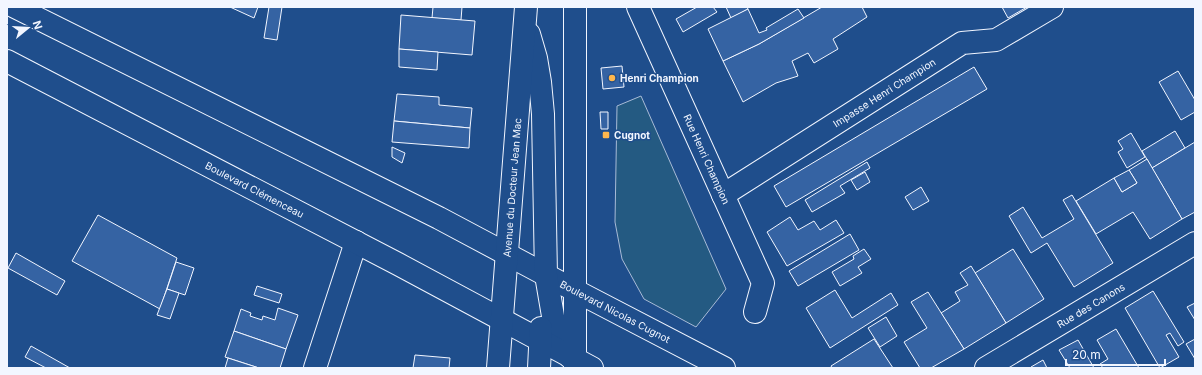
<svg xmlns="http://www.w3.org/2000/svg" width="1202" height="375" viewBox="0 0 1202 375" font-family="Inter,sans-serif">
	<rect width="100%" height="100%" fill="#1f4e8c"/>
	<!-- green -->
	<path fill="#245a82" stroke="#a8bbd7" d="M641 96 726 289 696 327 644 299 622 259 615 222 617 106Z"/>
	<!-- building -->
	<g fill="#3563a3" stroke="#f2f6ff">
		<path d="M230 7H258L254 18Z"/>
		<path d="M269 7H282L277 40 264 38Z"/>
		<path d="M433 7H462L461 20 432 18Z"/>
		<path d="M697 7H713L717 12 683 32 676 19Z"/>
		<path d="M726 7H747L748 9 731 18Z"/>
		<path d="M822 7H862L867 17 833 39 838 49 814 63 808 53 792 61 798 76 776 83 743 102 723 61 759 44Z"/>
		<path d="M1002 7H1027L1008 18Z"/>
		<path d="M748 9 759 33 767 30 766 28 798 9 804 18 759 44 723 61 708 29Z"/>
		<path d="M401 15 475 21 472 55 399 49Z"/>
		<path d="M399 49 438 52 437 70 399 67Z"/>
		<path d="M622 66 624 87 603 89 601 68Z"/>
		<path d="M974 67 987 89 786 207 774 186Z"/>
		<path d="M1178 71 1195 100V112L1181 120 1159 82Z"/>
		<path d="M397 94 439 97V105L472 108 470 128 394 121Z"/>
		<path d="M600 112H608V129H601Z"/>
		<path d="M394 121 470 128 469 148 392 142Z"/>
		<path d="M1175 131 1185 148 1152 168 1142 151Z"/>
		<path d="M1131 133 1145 157 1127 168 1118 152 1123 149 1118 141Z"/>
		<path d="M1195 142V212L1182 219 1152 168Z"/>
		<path d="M392 147 405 153 402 163 392 157Z"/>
		<path d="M1147 159 1182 219 1150 239 1133 212 1096 234 1076 201 1114 178 1122 192 1137 183 1129 170Z"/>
		<path d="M867 162 870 168 840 186 845 193 812 212 805 200Z"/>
		<path d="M1129 170 1137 183 1122 192 1114 178Z"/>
		<path d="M865 172 870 182 857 190 851 180Z"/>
		<path d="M921 187 929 201 913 210 905 197Z"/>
		<path d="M1072 195 1113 263 1074 287 1047 243 1031 253 1009 216 1023 207 1042 238 1074 219 1063 200Z"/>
		<path d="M98 215 177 258 160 309 72 261Z"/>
		<path d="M790 217 798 230 814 221 820 230 836 220 844 233 787 266 767 232Z"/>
		<path d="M850 234 859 250 798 286 789 271Z"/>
		<path d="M864 249 871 259 858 267 862 273 840 286 832 272 854 259 853 256Z"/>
		<path d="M1013 249 1044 299 1006 323 975 273Z"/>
		<path d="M16 253 65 281 57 295 8 268Z"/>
		<path d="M176 262 194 268 185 295 167 289Z"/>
		<path d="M971 266 1006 323 964 349 941 313 960 301 955 292 968 285 960 273Z"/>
		<path d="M257 286 282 294 279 303 254 295Z"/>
		<path d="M167 289 179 293 170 319 157 315Z"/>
		<path d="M835 290 852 318 891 293 898 305 830 348 806 308Z"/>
		<path d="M1153 291 1184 342 1178 346 1170 333 1166 335 1179 357 1160 368 1125 308Z"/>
		<path d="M928 292 964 349 931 368H920L904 342 927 328 911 302Z"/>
		<path d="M1195 303V320L1187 307Z"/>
		<path d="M278 308 298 315 286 349 234 331 241 309 251 313 250 316 262 320 263 316 275 320Z"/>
		<path d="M886 317 897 336 880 347 868 328Z"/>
		<path d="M1116 329 1139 368H1103L1100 364 1108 359 1097 340Z"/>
		<path d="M234 331 286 349 280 368H259L225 357Z"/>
		<path d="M874 339 893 368H832L831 366Z"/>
		<path d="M1195 339V359L1186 344Z"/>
		<path d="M1078 340 1094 368H1070L1059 350Z"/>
		<path d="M31 346 70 368H46L25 357Z"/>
		<path d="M415 355 450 358 449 368H413Z"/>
		<path d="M228 358 259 368H225Z"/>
		<path d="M1043 360 1047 368H1030L1031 367Z"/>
	</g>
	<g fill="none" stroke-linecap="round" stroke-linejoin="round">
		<defs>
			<g id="minor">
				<path id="s1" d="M638 7 763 283 755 312"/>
				<path id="s2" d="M723 195 962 43 996 40 1052 7"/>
				<path d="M315 368 356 242"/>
				<path id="s3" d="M986 368 1195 243"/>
			</g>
			<g id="major">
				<path id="s4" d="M15 7 439 218 576 291 724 368"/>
				<path d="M529 34 536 58 540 82 543 114 546 275 554 322 560 341 570 357"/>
				<path id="s5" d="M7 61 398 264 592 368"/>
				<path id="s6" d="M498 368 526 7"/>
				<path d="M539 368 541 328"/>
				<path d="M575 368V7"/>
			</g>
		</defs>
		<!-- minor casing -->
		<use href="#minor" stroke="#f2f6ff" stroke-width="24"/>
		<!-- major casing -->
		<use href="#major" stroke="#f2f6ff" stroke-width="24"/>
		<!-- minor -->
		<use href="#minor" stroke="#1f4e8c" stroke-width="22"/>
		<!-- major -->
		<use href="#major" stroke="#1f4e8c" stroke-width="22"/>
	</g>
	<!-- markers -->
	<g fill="#ffb74d" stroke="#1f4e8c" stroke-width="1.5">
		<circle cx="612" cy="78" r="4"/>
		<rect x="602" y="131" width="8" height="8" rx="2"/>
	</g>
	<g text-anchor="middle" stroke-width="3" stroke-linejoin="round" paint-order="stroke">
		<!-- poi labels -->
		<g font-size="10" font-weight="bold" fill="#f2f6ff" stroke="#1f4e8c" text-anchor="start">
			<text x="620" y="82">Henri Champion</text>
			<text x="614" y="139">Cugnot</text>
		</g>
		<!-- street labels -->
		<g font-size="10" fill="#f2f6ff" stroke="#1f4e8c">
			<text dy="4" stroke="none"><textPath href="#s2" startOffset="191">Impasse Henri Champion</textPath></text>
			<text dy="4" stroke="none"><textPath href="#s1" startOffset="167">Rue Henri Champion</textPath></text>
			<text dy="4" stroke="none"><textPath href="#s6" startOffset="181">Avenue du Docteur Jean Mac</textPath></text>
			<text dy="4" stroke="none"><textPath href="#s5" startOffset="279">Boulevard Clémenceau</textPath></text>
			<text dy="4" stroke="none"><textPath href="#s3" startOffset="122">Rue des Canons</textPath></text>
			<text dy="4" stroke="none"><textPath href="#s4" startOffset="673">Boulevard Nicolas Cugnot</textPath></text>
		</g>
	</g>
	<!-- border -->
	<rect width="1202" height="375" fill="none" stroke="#f2f6ff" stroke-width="16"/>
	<!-- north arrow -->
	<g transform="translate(28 28) rotate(72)" stroke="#1f4e8c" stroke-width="3" paint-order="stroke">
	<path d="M0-3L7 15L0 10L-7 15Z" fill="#f2f6ff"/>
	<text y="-6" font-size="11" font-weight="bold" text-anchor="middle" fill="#f2f6ff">N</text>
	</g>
	<!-- scale -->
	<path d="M1066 359v6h99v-6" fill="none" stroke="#f2f6ff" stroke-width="2"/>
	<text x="1072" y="359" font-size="12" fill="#f2f6ff" stroke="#1f4e8c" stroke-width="3" paint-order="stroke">20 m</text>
</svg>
